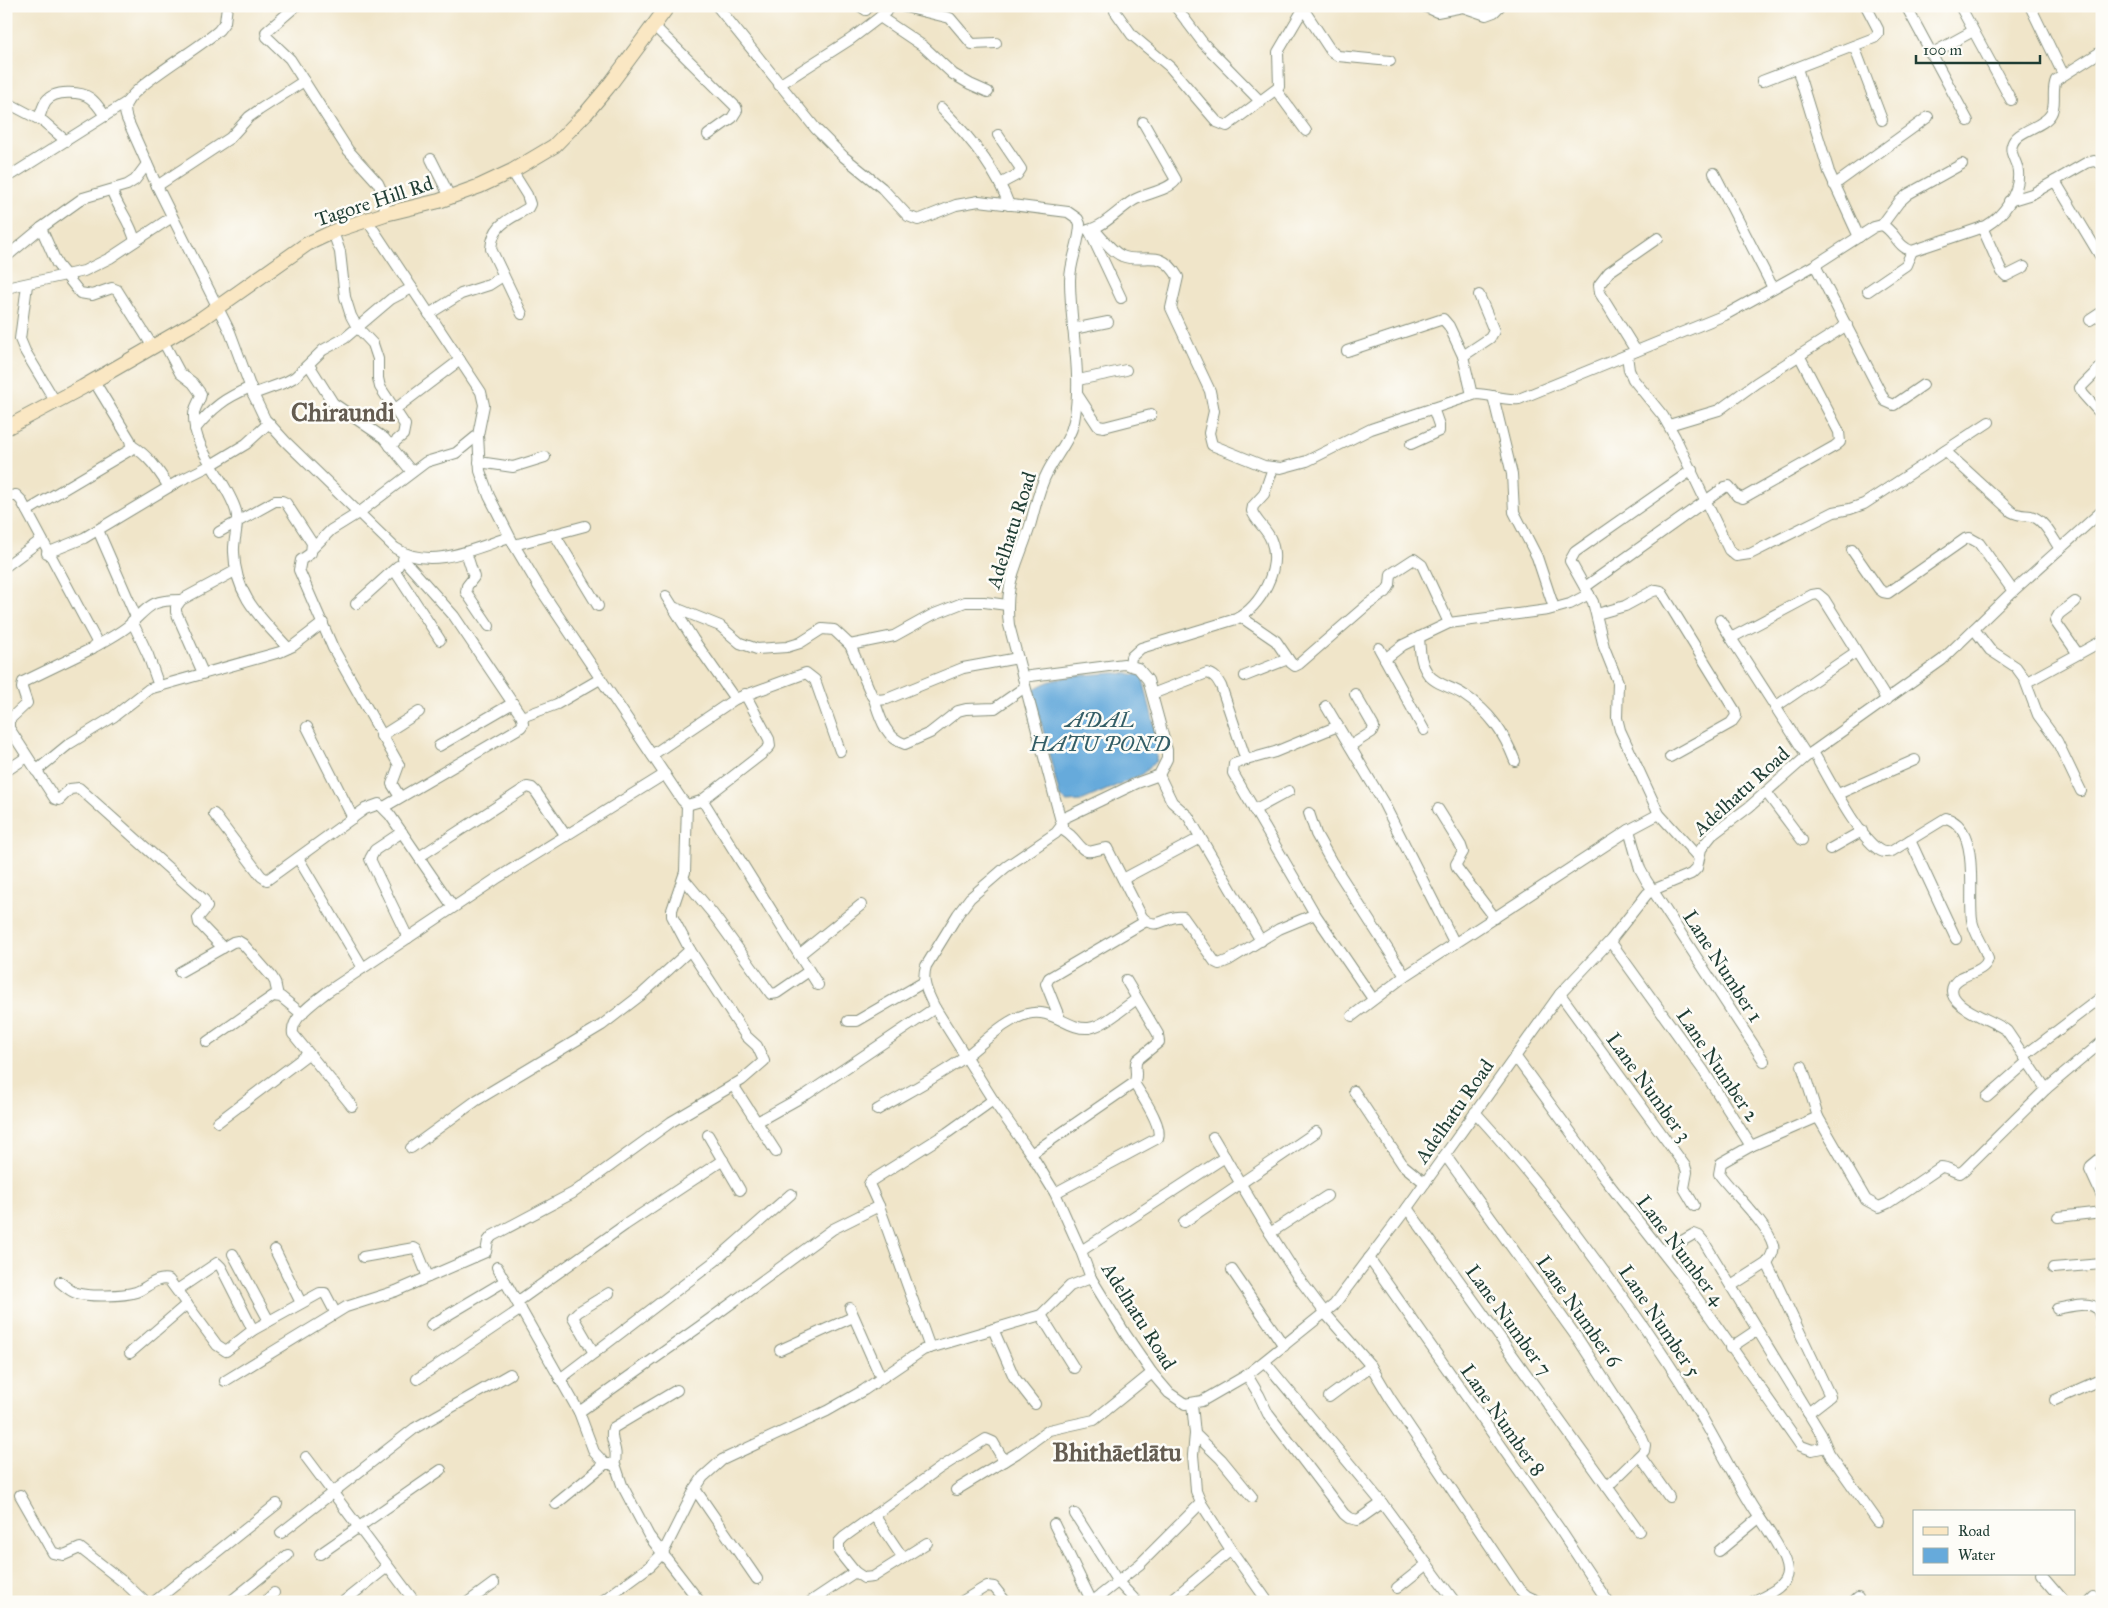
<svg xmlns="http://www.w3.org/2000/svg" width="2108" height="1608" viewBox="0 0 2108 1608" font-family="'IM FELL Great Primer',serif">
	<rect width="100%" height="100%" fill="#fdfcf7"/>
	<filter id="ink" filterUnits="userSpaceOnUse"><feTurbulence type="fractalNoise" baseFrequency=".02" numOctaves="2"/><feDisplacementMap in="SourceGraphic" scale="10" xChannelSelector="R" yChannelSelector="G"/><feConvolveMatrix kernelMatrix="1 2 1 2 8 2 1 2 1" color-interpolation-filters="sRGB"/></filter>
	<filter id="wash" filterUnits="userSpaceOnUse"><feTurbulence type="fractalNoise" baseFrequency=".0096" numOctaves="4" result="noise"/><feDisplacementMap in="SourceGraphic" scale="20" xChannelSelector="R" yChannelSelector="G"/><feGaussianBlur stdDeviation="1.12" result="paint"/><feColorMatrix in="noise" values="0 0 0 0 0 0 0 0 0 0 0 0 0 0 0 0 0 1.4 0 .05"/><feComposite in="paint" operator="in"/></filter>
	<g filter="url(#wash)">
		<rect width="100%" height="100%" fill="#f0e5c9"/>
		<!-- water -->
		<path fill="#66aadb" stroke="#427488" d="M1115 673 1142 675 1157 736 1156 761 1141 775 1081 801 1067 802 1060 797 1033 690C1055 674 1089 675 1115 673Z"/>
	</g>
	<g filter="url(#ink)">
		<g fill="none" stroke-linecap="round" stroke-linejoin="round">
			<defs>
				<g id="minor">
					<path d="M227 6 225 22 219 30C199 49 136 83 126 104 124 109 125 113 127 119L157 186 230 332 253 394 265 419 286 442 395 548C429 571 474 549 509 537"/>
					<path d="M296 6 266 32 267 37 290 59 348 150 378 183 384 196 385 214"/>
					<path d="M717 6 816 129 844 157 882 188 908 216 918 220 956 205 979 201 1068 212 1078 219 1080 224C1080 243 1070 261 1070 280 1070 327 1083 374 1074 421 1070 440 1057 454 1048 471 1038 489 1035 510 1029 529 1017 566 1004 583 1009 625L1062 825 1056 833 1006 867 970 898 958 914 926 966C921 982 928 994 935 1008L993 1100 1031 1154 1055 1193 1081 1251 1091 1278 1126 1335 1152 1373 1169 1393 1185 1404 1202 1401 1247 1375 1334 1305 1407 1208 1560 994 1610 941 1647 894 1653 890 1691 874 1697 868 1701 849 1712 835 1749 807 1807 756 1942 660 2013 591 2102 511"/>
					<path d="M860 6 866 10"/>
					<path d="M901 6 950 18 972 44 996 43"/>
					<path d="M1175 6 1203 43 1261 102"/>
					<path d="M1424 6 1437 12 1463 7 1486 15 1494 12 1500 6"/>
					<path d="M1906 6 1968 121"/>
					<path d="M1960 6 2011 100"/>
					<path d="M2030 6 2063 74"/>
					<path d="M1304 10 1331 51 1338 56 1390 61"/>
					<path d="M1115 11 1132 35 1170 67 1217 122 1227 126 1279 87 1278 52 1305 6"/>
					<path d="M880 17 892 6"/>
					<path d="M654 26 736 107 737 110 732 118 708 135"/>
					<path d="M1854 46 1882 120"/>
					<path d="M1931 54 1973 31"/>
					<path d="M1797 68 1829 172 1859 237"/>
					<path d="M1762 81 1874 38 1878 34V29L1866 6"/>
					<path d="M779 85 851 39 880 17 923 46 953 74 970 84 988 92"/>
					<path d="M1276 90 1306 131"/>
					<path d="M6 102 44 122 66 141"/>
					<path d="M941 108C969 136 996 168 1009 205"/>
					<path d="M39 118C41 113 43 105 46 101 54 90 81 91 90 98 96 102 101 110 105 116"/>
					<path d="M998 135 1021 169 1017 175 1000 184"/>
					<path d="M431 159 450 197"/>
					<path d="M512 171 527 195 530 204 528 208C509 220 493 223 491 249L522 314"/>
					<path d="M1714 173 1773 288"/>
					<path d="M13 174 127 102"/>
					<path d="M2055 181 2102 259"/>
					<path d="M1834 185 1928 117"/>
					<path d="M157 186 230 138 249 117 259 110 304 81"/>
					<path d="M112 191C118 209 131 222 135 241"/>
					<path d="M2009 201 2032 194 2086 163 2094 161 2102 164"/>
					<path d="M367 220 481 392 484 405 478 435 480 471 489 496 514 545 539 587 682 800 687 805 701 801 705 804 818 985"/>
					<path d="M1882 225 1899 202 1908 194 1962 164"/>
					<path d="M1982 227 2002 272 2006 276 2024 267"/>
					<path d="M41 228 57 264 80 293 92 295 112 288 117 290 153 347"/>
					<path d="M1094 229C1102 238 1111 251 1122 256 1144 265 1160 246 1178 277L1171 308 1210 391 1214 411 1209 433 1212 445 1264 466 1281 468 1307 461 1371 429 1476 394C1491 394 1504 401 1519 399L1725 315 1815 265 1874 227 1882 225C1895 231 1897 247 1912 251L1986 226C2003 216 2020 193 2018 172 2018 163 2009 154 2012 145 2016 130 2043 128 2051 114 2057 104 2051 91 2056 80L2102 51"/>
					<path d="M1088 230C1105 226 1119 209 1134 200 1146 193 1168 191 1176 180L1143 122"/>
					<path d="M1089 230 1121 298"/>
					<path d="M333 232 340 252 345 297 351 316 357 327 373 344 378 359V378L380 387 405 425 403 435 390 446"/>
					<path d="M6 257 41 228 83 198 127 185 135 180 147 164"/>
					<path d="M1815 265 1885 401 1894 405 1923 385"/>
					<path d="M27 285 20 339 25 351 55 401"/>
					<path d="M6 288 84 271 110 258 172 217"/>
					<path d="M1868 291 1906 265 1912 251"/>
					<path d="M429 314 461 294 489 285 503 276"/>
					<path d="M2090 320 2102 312"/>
					<path d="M1073 329 1108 322"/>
					<path d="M163 341 180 373 193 383 201 394C200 402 194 407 194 415 193 452 226 478 236 511 240 524 233 539 234 552 235 596 261 618 288 648"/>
					<path d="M1347 351 1443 319 1449 326 1463 356"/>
					<path d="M1636 351 1600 293 1599 285 1609 272 1658 238"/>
					<path d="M1627 355 1629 370 1633 379 1663 416 1675 437 1729 550 1736 556 1750 554 1834 512 1850 509 1864 504 1989 422"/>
					<path d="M309 365 333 403 384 438 412 472"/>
					<path d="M1078 380 1126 370"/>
					<path d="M253 394 286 382 295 377 323 350 345 338 391 299 412 288"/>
					<path d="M1077 394 1098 426 1104 427 1151 415"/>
					<path d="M1472 395 1463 356 1490 338 1494 331 1479 295"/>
					<path d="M1493 396 1512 474 1514 512 1537 557 1554 608"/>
					<path d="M394 410 460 360"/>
					<path d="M2099 412 2083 394 2080 388 2102 366"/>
					<path d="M1669 425 1719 410 1756 383 1847 325"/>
					<path d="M195 429C213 407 225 398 251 387"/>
					<path d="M1411 444 1439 431V425L1433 408"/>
					<path d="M131 445C149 456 158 470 169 487"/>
					<path d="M1945 451 2012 512C2019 516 2024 515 2031 516 2044 519 2053 539 2060 549"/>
					<path d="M479 462 513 467 545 457"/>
					<path d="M1692 470 1575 552 1570 561 1593 602 1604 647 1618 682 1617 718 1620 730 1659 814 1698 857"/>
					<path d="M6 497 16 495 21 500 97 642 93 648 23 682 22 688 27 703 9 720V728L55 799 59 800 70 789 79 788 204 900 207 907 198 918 199 923 223 948"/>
					<path d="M27 511 130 450 131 445 130 440 94 381"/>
					<path d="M98 530 136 617"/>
					<path d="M219 532 275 501H282L286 503 312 543 311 553 301 560 299 570 333 648 399 765 392 784 400 797"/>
					<path d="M555 535 598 606"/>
					<path d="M514 545 585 526"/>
					<path d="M313 548 331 530 360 512 426 462 456 453 478 435"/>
					<path d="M1852 550 1879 589 1883 592 1888 593 1965 539 1970 538 1979 543 2013 591"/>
					<path d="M466 552 474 577 467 586 466 592 489 626"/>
					<path d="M47 553 84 538 179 481 211 465 246 444 269 423"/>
					<path d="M403 559 454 616 522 717 557 704 600 679"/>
					<path d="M6 566 41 540"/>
					<path d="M395 571 440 640"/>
					<path d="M1585 587 1725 487 1729 486 1737 496 1743 498 1835 446 1840 442 1839 432 1799 355"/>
					<path d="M666 596 693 639 735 699"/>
					<path d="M2075 602 2059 614 2055 621 2078 654"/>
					<path d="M356 604 398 566"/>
					<path d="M673 607 720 626 740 643 757 649 787 647 800 643 822 629 834 630 850 645 872 696 878 700 887 699 963 668 1018 658"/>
					<path d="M1597 614 1625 606 1651 592 1656 590 1661 591 1735 711 1736 716 1731 723 1670 757"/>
					<path d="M1241 617 1276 641 1291 663 1295 666 1299 664 1367 605 1386 592 1390 585 1391 574 1414 559 1422 565 1449 623"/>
					<path d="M1720 620 1731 638"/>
					<path d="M132 621 148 655 159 686"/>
					<path d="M1974 629 1990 650 2016 667 2024 678 2038 715 2057 741 2081 791"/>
					<path d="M1419 637C1420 650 1420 663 1428 674 1436 685 1453 687 1464 695 1490 712 1504 733 1515 761"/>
					<path d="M850 645 894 636 932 615 965 602H984L1007 605"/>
					<path d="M96 646C107 640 118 634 127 627 150 607 148 600 181 600"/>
					<path d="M1379 648 1424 730"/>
					<path d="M1385 659 1403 645 1449 623 1548 610 1570 604 1589 594"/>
					<path d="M1130 665 1131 657 1141 648 1236 619C1261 606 1282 568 1271 540 1267 529 1256 522 1252 511L1253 506 1264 494 1273 468"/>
					<path d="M203 673 176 612V607L181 600 235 571"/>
					<path d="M1245 676 1288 659"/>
					<path d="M1023 677 1124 664 1138 668 1148 680 1167 750V759L1159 775"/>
					<path d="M2027 682 2102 641"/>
					<path d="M1152 694 1207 673C1215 675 1217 679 1221 686L1246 760 1275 752 1338 726"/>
					<path d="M874 699C880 717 885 738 905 744L930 733 958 711 966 709 995 708 1025 687"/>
					<path d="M1326 706 1383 802 1455 944"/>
					<path d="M1775 707 1856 652"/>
					<path d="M307 727 353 818"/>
					<path d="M381 736 419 712"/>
					<path d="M439 746 513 703"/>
					<path d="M1350 746 1372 732 1374 727 1355 694"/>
					<path d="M652 755 735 699 806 673 815 680 840 751"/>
					<path d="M1807 756 1731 638 1812 595 1818 594 1824 599 1887 700"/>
					<path d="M1246 760 1234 764 1233 773 1315 914 1373 999"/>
					<path d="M6 771 27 757"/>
					<path d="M36 771 69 744 113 717 149 689 280 652 293 646 323 623"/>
					<path d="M1766 792 1802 840"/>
					<path d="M1838 794 1915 760"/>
					<path d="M701 801 763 753 770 746 769 739 745 694"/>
					<path d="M384 807 521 727 523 724 522 717"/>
					<path d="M1438 809 1461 846 1463 852 1456 864 1457 868 1495 918"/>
					<path d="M1254 810 1289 791"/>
					<path d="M1309 813 1316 834 1331 861 1405 976"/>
					<path d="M214 814 261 876 267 880 365 809 379 804 390 815 453 907"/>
					<path d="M1062 819 1137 783 1159 775 1172 802 1188 816 1261 941"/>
					<path d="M1060 829C1075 834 1078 849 1087 851 1093 853 1100 848 1107 848L1142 917C1157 933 1166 914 1183 917L1215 962 1219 964 1229 960 1279 929 1315 914"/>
					<path d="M1629 830 1640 869 1646 880 1764 1061"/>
					<path d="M402 832 375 850 370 859 408 938"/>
					<path d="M1910 840 1956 939"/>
					<path d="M1830 849 1862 831"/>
					<path d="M419 857 527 787 532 788 536 792 566 836"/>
					<path d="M298 858 363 968"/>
					<path d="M684 879 713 914 771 994 777 993 809 971"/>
					<path d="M1123 879 1200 838"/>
					<path d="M1610 941 1703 1070 1751 1146 1818 1117 1866 1200 1879 1207 1888 1203 1941 1167C1948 1167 1953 1172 1960 1173L1964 1170 2046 1089 2007 1031C1997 1021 1941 1006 1954 984 1962 972 1984 974 1988 959 1985 946 1974 934 1972 920 1968 893 1981 828 1946 818L1892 851C1888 852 1885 853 1881 851 1859 840 1827 775 1813 752"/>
					<path d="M799 955 861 905"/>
					<path d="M180 972 233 942 238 941 243 944 272 977 275 982 278 996"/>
					<path d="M1560 994 1685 1166 1687 1172 1684 1188 1694 1205"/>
					<path d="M1352 1016 1405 976 1629 830 1659 814"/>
					<path d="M1060 1019 1046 984 1049 978 1146 921"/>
					<path d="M848 1021H857L924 982"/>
					<path d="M207 1042 273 996 281 997 302 1014"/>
					<path d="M1515 1056 1605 1179 1682 1277 1801 1446 1812 1450 1826 1447"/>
					<path d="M2024 1056 2099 999"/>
					<path d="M1802 1066 1818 1117"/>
					<path d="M733 1085 776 1152"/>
					<path d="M2046 1089 2102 1042"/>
					<path d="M1354 1091 1403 1165 1425 1183"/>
					<path d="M1987 1097 2027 1062"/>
					<path d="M352 1106 293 1034C290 1018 316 1001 327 992L496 879 665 774"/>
					<path d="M877 1110C906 1093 938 1077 965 1057 985 1042 1003 1021 1027 1014 1052 1007 1067 1030 1089 1028 1106 1025 1123 1008 1137 999"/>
					<path d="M1475 1112C1519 1160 1559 1210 1597 1262 1632 1309 1667 1358 1697 1409 1715 1439 1731 1471 1749 1501 1759 1519 1786 1551 1787 1571 1787 1588 1765 1595 1752 1602"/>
					<path d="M218 1122 308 1054"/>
					<path d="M757 1122 807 1094 935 1008"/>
					<path d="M708 1135 740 1190"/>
					<path d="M1213 1137 1270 1233 1298 1277 1325 1313 1371 1366 1390 1398 1519 1589 1527 1596 1540 1602"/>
					<path d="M1751 1146 1721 1163 1719 1174C1732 1192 1768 1225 1773 1245 1775 1252 1770 1257 1767 1263"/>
					<path d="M411 1148 477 1100 602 1025 641 995 690 950"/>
					<path d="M1031 1154 1134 1083C1139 1075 1133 1068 1137 1060L1159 1042 1158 1034 1126 980"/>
					<path d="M1445 1155 1578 1339 1642 1438 1645 1445 1644 1451 1607 1487"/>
					<path d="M2102 1157 2091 1166 2090 1170 2102 1196"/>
					<path d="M1055 1193 1158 1138C1163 1125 1141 1095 1134 1083"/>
					<path d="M879 1206 869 1184 871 1181 947 1133 993 1100"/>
					<path d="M1407 1208 1639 1531"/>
					<path d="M2058 1217 2102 1212"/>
					<path d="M1184 1222 1316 1132"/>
					<path d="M1270 1233 1327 1196"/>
					<path d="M275 1250 301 1303"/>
					<path d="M1081 1251 1225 1157"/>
					<path d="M1663 1252 1694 1234 1699 1236 1704 1242 1821 1434 1829 1453 1878 1522"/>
					<path d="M233 1254 269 1321"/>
					<path d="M363 1257 414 1248 417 1250 428 1277"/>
					<path d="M1369 1258 1561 1531 1608 1602"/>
					<path d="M497 1267 579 1412 594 1452 605 1464H611L616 1467 622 1485 649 1536 700 1602"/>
					<path d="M2053 1268 2102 1264"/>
					<path d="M1232 1270 1284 1346"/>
					<path d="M60 1282C65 1286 70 1291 76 1293 89 1297 124 1296 136 1292 147 1288 157 1276 169 1280L217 1345 226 1351 253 1330 320 1293H325L335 1312"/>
					<path d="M1731 1286 1767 1263 1830 1396 1808 1413"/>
					<path d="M177 1290 217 1263 221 1267 253 1330"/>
					<path d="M517 1302 625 1225 723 1160"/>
					<path d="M850 1308 881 1378"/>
					<path d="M2057 1309C2068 1307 2090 1300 2097 1309 2101 1314 2101 1323 2102 1329"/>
					<path d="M1041 1315 1074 1368"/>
					<path d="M431 1325 505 1281"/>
					<path d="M993 1329 1014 1377 1035 1404"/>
					<path d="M1730 1348 1757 1330"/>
					<path d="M780 1350 853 1317"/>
					<path d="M130 1353 187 1304"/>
					<path d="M594 1353 573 1317 578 1312 609 1293"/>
					<path d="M1265 1362 1382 1503 1455 1602"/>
					<path d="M1247 1375 1259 1395 1268 1414 1344 1514 1349 1518 1358 1520 1382 1503"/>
					<path d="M417 1379 521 1309"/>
					<path d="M560 1379 715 1261 791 1194"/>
					<path d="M225 1381 346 1307 396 1291 486 1252 488 1241 492 1236 573 1193 671 1122 742 1080 764 1061 757 1046 746 1036 690 950 672 916V910L685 872 687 805"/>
					<path d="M1329 1397 1371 1366"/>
					<path d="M2055 1400 2102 1379"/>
					<path d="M1192 1404 1195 1434 1193 1455 1195 1477 1196 1491 1201 1503 1231 1550 1268 1602"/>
					<path d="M579 1412 699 1327 833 1229 879 1206 930 1348"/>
					<path d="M1195 1434 1221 1459 1252 1497"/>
					<path d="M1640 1456 1669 1497"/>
					<path d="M306 1457 415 1602"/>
					<path d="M614 1465C620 1449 608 1440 613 1428L677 1390"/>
					<path d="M695 1489 757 1579"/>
					<path d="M956 1490 1017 1453 1049 1430 1094 1420 1152 1373"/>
					<path d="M20 1495 53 1553 64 1555 80 1548 126 1584 145 1602"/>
					<path d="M556 1504 605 1464"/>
					<path d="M1075 1514 1118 1582 1137 1602"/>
					<path d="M874 1515 903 1558"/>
					<path d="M1054 1524 1092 1602"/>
					<path d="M281 1533 415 1428 510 1374"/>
					<path d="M1719 1551 1759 1518"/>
					<path d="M320 1554 441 1470"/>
					<path d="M855 1572 864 1578 873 1577 927 1543"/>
					<path d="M2041 1574 2065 1602"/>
					<path d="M1397 1588 1427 1564"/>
					<path d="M154 1602 277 1504"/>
					<path d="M230 1602 288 1555"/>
					<path d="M265 1602 274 1593"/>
					<path d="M343 1602 387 1567"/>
					<path d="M468 1602 494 1583"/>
					<path d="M601 1602 650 1566 663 1553 695 1489 703 1477 722 1460 827 1411 864 1390 923 1350 1041 1315 1070 1286 1091 1278"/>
					<path d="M810 1602 855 1572 839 1552V1542L844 1537 940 1468 986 1439 993 1442 1004 1461"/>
					<path d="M961 1602 987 1586 994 1587 1006 1602"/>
					<path d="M1092 1602 1140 1564 1201 1503"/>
					<path d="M1169 1602 1231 1550"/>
					<path d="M1854 1602 1858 1598"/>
					<path d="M2088 1602 2093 1597"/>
				</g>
				<path id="secondary" d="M6 428 83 387 201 319 307 244 337 230 385 214 439 201 480 186 512 171 554 146 587 112 608 87 668 6"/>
			</defs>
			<!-- minor casing -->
			<use href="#minor" stroke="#88917e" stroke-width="12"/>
			<!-- secondary casing -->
			<use href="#secondary" stroke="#88917e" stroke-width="16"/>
			<!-- minor -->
			<use href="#minor" stroke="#fff" stroke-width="10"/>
			<!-- secondary -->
			<use href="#secondary" stroke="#fae7c3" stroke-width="14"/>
		</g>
	</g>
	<g text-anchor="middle" stroke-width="5" stroke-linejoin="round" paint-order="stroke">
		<!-- street labels -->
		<g font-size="20" fill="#1f3d34" stroke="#fdfcf7">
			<text transform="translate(374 201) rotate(-18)" y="7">Tagore Hill Rd</text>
			<text transform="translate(1011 530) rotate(-72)" y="7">Adelhatu Road</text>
			<text transform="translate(1741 791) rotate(-42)" y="7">Adelhatu Road</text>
			<text transform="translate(1723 966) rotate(57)" y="7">Lane Number 1</text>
			<text transform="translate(1718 1065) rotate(56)" y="7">Lane Number 2</text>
			<text transform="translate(1649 1087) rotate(54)" y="7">Lane Number 3</text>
			<text transform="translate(1454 1111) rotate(-55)" y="7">Adelhatu Road</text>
			<text transform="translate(1681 1250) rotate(53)" y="7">Lane Number 4</text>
			<text transform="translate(1579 1311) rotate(55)" y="7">Lane Number 6</text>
			<text transform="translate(1139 1316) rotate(58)" y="7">Adelhatu Road</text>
			<text transform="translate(1509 1320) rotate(54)" y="7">Lane Number 7</text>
			<text transform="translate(1660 1321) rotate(56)" y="7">Lane Number 5</text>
			<text transform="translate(1503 1420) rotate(55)" y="7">Lane Number 8</text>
		</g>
		<!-- water labels -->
		<g font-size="21" font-style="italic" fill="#345e66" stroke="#fdfcf7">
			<text x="1100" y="727">ADAL<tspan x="1100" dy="24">HATU POND</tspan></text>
		</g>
		<!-- district labels -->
		<g font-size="25" font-weight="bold" fill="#645c51" stroke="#fdfcf7">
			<text x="343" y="421">Chiraundi</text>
			<text x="1117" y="1461">Bhithāetlātu</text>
		</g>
	</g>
	<!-- margin -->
	<rect width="2108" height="1608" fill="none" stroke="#fdfcf7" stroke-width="25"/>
	<!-- legend -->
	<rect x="1913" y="1510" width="162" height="65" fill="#fdfcf7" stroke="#a4b0a9"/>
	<rect x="1923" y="1527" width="25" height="8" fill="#fae7c3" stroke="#a4b0a9"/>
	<text x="1958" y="1536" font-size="15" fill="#1f3d34">Road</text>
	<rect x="1923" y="1548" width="25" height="15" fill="#66aadb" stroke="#a4b0a9"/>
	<text x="1958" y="1560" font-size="15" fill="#1f3d34">Water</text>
	<!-- scale -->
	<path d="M1916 55v8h124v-8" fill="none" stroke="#1f3d34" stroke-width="2.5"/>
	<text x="1923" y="55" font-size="15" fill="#1f3d34" stroke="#fdfcf7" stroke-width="4" paint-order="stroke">100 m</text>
</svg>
